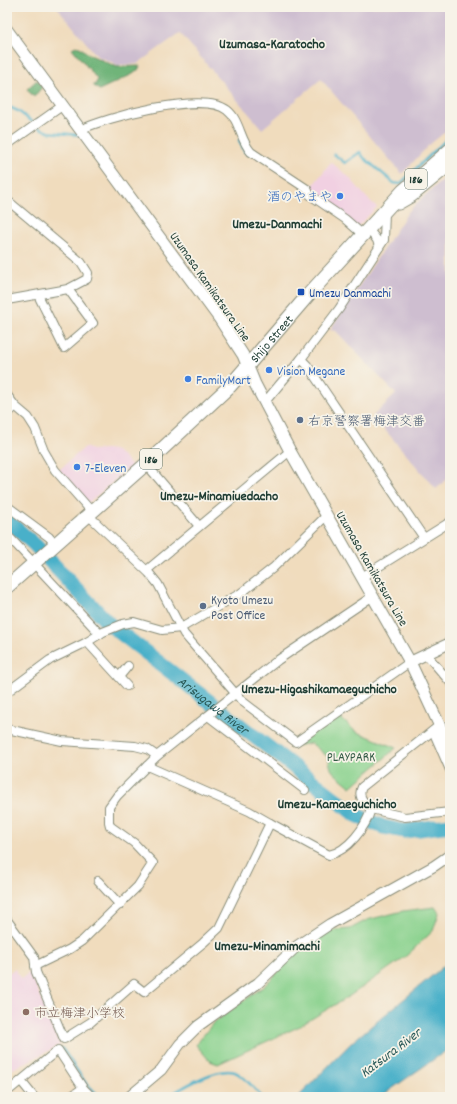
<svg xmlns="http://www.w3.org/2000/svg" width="457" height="1104" viewBox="0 0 457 1104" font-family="Dekko,'Klee One',sans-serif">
	<rect width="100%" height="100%" fill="#f7f3e8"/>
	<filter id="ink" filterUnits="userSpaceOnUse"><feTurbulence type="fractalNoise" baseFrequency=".025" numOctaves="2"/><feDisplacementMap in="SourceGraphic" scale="8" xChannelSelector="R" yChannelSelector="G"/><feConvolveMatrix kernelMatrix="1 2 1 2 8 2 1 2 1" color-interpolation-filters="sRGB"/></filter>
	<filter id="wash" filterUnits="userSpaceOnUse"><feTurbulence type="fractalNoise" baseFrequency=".012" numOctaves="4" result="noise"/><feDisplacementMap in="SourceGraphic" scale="16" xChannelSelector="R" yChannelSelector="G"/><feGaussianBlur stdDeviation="0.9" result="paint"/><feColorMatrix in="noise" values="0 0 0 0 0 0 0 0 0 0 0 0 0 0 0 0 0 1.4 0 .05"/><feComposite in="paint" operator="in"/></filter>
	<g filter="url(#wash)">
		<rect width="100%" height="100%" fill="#f0dcbd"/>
		<!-- built -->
		<g fill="#f1d0e2">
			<path d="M331 162 349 177 367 198 377 207 357 227 312 195 310 189Z"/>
			<path d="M85 447 92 450 106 449 113 450 118 452 132 466 88 503 59 470Z"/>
			<path d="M15 969 21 979 30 972 60 1045 7 1072V974Z"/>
		</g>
		<!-- industrial -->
		<g fill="#cebed0">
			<path d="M57 7H450V128L429 145 402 174 321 79 262 129 180 33 137 64 118 65 97 56Z"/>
			<path d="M450 174V476L436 489 373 416 396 394 336 331 330 330 408 212 423 197Z"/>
		</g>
		<!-- green -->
		<g fill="#8ad28e" stroke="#548861">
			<path d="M337 715 355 731 396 748 351 787 334 773 331 769 328 757 311 743 296 746Z"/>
			<path d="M435 907 439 913 433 931 405 957 351 995 298 1027 218 1064 210 1061 196 1045 213 1023 263 987 302 948 327 932 336 930 350 929 367 920 403 911Z"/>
		</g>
		<!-- forest -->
		<g fill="#6fb479" stroke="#477856">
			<path d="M76 46 80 47 88 54 117 67 140 66 138 70 133 74 99 90 93 85 96 84 97 79 72 48Z"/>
			<path d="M37 80 42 87 34 97 27 89Z"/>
		</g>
		<!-- water -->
		<path fill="#4ab0c9" stroke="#34767e" d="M450 961V1048L380 1097H298L352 1042Z"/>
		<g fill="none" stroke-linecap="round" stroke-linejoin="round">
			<!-- stream -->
			<g stroke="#4ab0c9" stroke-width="2.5">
				<path d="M7 106 18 111 34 123"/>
				<path d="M38 127 48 132 80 135"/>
				<path d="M239 140 244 151 248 154"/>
				<path d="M334 154 345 163 360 152 364 158 394 183 400 184 450 136"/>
				<path d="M62 1048 85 1082 100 1097"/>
				<path d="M167 1097C182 1088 217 1066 235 1072 245 1076 254 1089 262 1097"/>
			</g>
			<!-- river -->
			<path stroke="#4ab0c9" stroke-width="15" id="s1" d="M7 520 35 545 109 624 356 815 383 827 404 831 450 825"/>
		</g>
	</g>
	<g filter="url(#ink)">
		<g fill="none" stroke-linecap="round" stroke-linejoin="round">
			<defs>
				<g id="minor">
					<path d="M80 130C107 117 203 91 227 110 240 120 240 140 251 152L307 189 310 195 345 219 362 234"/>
					<path d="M7 145 62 106"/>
					<path d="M7 200 81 262 88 273 87 279 68 289 7 300"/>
					<path d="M385 211 384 240 339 309 301 359 307 365 424 538"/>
					<path d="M368 229 377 240 379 247"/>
					<path d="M38 295 64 348 93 323 68 289"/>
					<path d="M7 395 15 406 28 417 35 428 44 451 55 470 92 512"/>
					<path d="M264 403 301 359"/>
					<path d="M7 415 15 406"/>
					<path d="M146 464 199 526"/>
					<path d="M7 506 49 537 55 544"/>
					<path d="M88 515 149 573 158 584 184 634 235 693 242 701 296 742 410 662"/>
					<path d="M7 536 11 539 100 634"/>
					<path d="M147 570 290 451"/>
					<path d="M362 577 450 522"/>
					<path d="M87 642 127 686"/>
					<path d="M426 654 450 682"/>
					<path d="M119 677 128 666"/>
					<path d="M7 692 50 660 87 642 103 632 123 624 134 622 162 630 181 628 241 593 273 568 326 516"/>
					<path d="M208 716 305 790"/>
					<path d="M7 729 62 741 135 746 147 749 157 756"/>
					<path d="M433 731 450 770"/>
					<path d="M371 809 405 817 450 812"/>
					<path d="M270 823 329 855C348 851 366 827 371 809 364 802 357 797 362 787L440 725"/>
					<path d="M98 881 120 905"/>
					<path d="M7 920 34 957 36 972 64 1039 91 1022 134 984 144 992 203 943 219 928 270 823 249 811 147 766"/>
					<path d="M35 966 70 949 82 941 138 886 153 863 134 843 110 826 109 822V807L117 796 157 756 278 660 373 596"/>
					<path d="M21 1081 34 1097"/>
					<path d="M7 1092 58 1050 83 1088 92 1097"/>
					<path d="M70 1097 83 1088"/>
				</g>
				<g id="tertiary">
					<path d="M410 662 450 643"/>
					<path d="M129 1097 161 1070 180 1044 198 1026 258 983 297 946 330 924 434 866 450 855"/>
				</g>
				<path id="secondary" d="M7 30 219 318 243 355 255 384 290 451 410 662 450 748"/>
				<g id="primary">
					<path d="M398 203 412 195 450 164"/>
					<path id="s2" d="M7 587 146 464 230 386 309 294 403 191 450 150"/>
				</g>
			</defs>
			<!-- minor casing -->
			<use href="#minor" stroke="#888c78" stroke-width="10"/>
			<!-- tertiary casing -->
			<use href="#tertiary" stroke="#888c78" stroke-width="12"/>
			<!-- secondary casing -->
			<use href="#secondary" stroke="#888c78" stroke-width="13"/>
			<!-- primary casing -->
			<use href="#primary" stroke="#888c78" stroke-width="15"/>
			<!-- minor -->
			<use href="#minor" stroke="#fff" stroke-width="8"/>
			<!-- tertiary -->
			<use href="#tertiary" stroke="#fff" stroke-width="10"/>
			<!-- secondary -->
			<use href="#secondary" stroke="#fff" stroke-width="11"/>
			<!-- primary -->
			<use href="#primary" stroke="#fff" stroke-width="13"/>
		</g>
	</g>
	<!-- markers -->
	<g fill="#3f7fe0" stroke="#f7f3e8" stroke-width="1.5">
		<circle cx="340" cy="196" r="4"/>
		<circle cx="269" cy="370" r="4"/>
		<circle cx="188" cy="379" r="4"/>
		<circle cx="77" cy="467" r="4"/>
	</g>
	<rect fill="#1a4fb4" stroke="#f7f3e8" stroke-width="1.5" x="297" y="288" width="8" height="8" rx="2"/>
	<g fill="#5c6f8a" stroke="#f7f3e8" stroke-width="1.5">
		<circle cx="300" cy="420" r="4"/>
		<circle cx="203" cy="606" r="4"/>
	</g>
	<circle fill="#8d6e63" stroke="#f7f3e8" stroke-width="1.5" cx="26" cy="1012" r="4"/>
	<g text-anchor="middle" stroke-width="3.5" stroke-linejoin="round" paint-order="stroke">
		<!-- shield labels -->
		<g fill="#f7f3e8" stroke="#60746a" stroke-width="1">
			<rect x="405" y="169" width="22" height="20" rx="3"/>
			<rect x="140" y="449" width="22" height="20" rx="3"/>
		</g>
		<g font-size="12" font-weight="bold" fill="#1f3d34">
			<text x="416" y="183">186</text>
			<text x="151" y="463">186</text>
		</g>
		<!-- shop labels -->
		<g font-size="13" fill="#366cbe" stroke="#f7f3e8" text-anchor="start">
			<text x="332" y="201" text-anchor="end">酒のやまや</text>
			<text x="277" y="375">Vision Megane</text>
			<text x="196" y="384">FamilyMart</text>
			<text x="85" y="472">7-Eleven</text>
		</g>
		<!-- street labels -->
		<g font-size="13" fill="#1f3d34" stroke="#f7f3e8">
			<text transform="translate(211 286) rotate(55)" y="5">Uzumasa Kamikatsura Line</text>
			<text dy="5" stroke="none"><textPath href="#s2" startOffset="363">Shijo Street</textPath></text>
			<text transform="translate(373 568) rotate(60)" y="5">Uzumasa Kamikatsura Line</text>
		</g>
		<!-- transit labels -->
		<g font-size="13" fill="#164399" stroke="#f7f3e8" text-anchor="start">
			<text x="309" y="297">Umezu Danmachi</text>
		</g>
		<!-- service labels -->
		<g font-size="13" fill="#4e5e75" stroke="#f7f3e8" text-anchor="start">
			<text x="308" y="425">右京警察署梅津交番</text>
			<text x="211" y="604">Kyoto Umezu<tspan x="211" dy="15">Post Office</tspan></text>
		</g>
		<!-- park labels -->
		<g font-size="13" fill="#345b46" stroke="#f7f3e8">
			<text x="351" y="761">PLAYPARK</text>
		</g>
		<!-- education labels -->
		<g font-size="13" fill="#785e54" stroke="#f7f3e8" text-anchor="start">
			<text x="34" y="1017">市立梅津小学校</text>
		</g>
		<!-- neighbourhood labels -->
		<g font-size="14" font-weight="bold" fill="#1f3d34" stroke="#f7f3e8">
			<text x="272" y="48">Uzumasa-Karatocho</text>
			<text x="277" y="228">Umezu-Danmachi</text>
			<text x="219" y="500">Umezu-Minamiuedacho</text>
			<text x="319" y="693">Umezu-Higashikamaeguchicho</text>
			<text x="337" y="808">Umezu-Kamaeguchicho</text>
			<text x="267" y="950">Umezu-Minamimachi</text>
		</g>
		<!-- water labels -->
		<g font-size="14" font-style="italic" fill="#2a5a59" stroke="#f7f3e8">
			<text dy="5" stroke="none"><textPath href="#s1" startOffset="278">Arisugawa River</textPath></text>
			<text transform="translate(390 1052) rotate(-37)" y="5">Katsura River</text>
		</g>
	</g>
	<!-- margin -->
	<rect width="457" height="1104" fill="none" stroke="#f7f3e8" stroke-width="24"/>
</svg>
